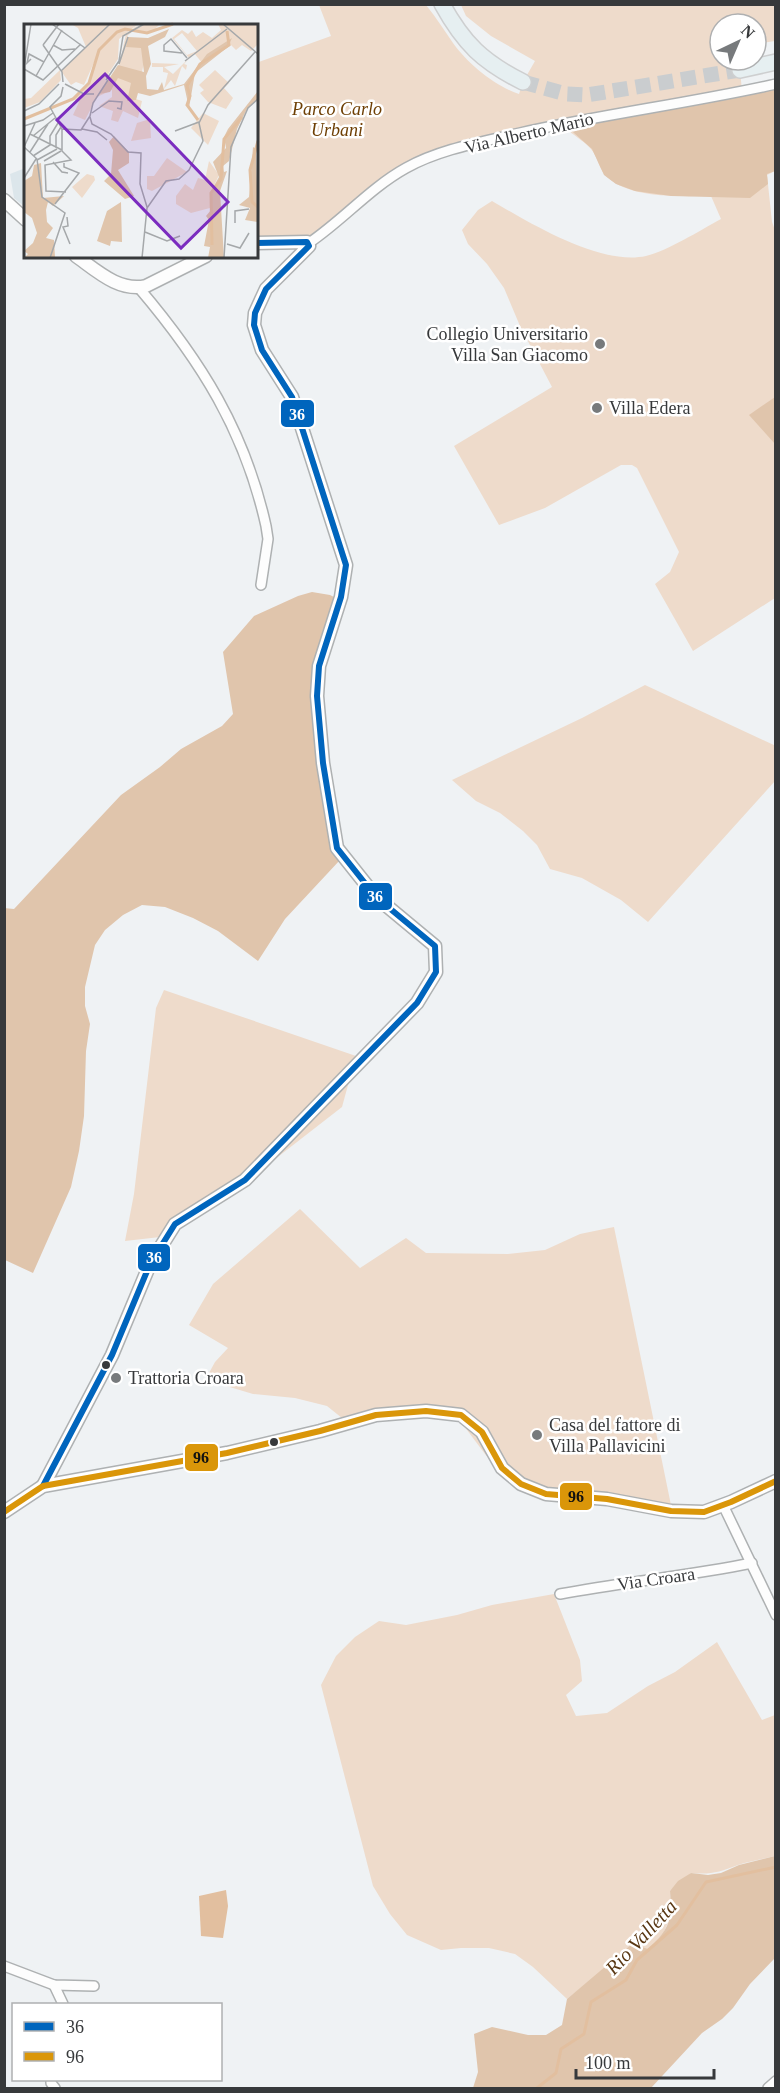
<svg xmlns="http://www.w3.org/2000/svg" width="780" height="2093" viewBox="0 0 780 2093" font-family="Georgia,serif">
	<rect width="100%" height="100%" fill="#eff2f4"/>
	<!-- built -->
	<path fill="#dce6eb" d="M25 168H26L25 207 14 198 10 174Z"/>
	<!-- green -->
	<g fill="#eedbcb">
		<path d="M319 5H426C436 17 444 30 453 43 468 64 495 86 519 94L523 82 535 61 491 36 466 16 461 5H775V41L756 44V24H720V60H737L740 70 742 91 775 95V171L767 175 772 222 776 233 775 598 693 651 655 584 670 572 679 552 637 468 632 465H621L545 508 499 525 454 446 552 387 520 326 504 288 487 264 468 244 462 230 478 210 492 201C530 223 600 266 646 256 669 250 699 231 721 219L711 196C680 196 631 199 607 177 599 170 598 157 591 149 585 142 576 137 569 131L520 133 407 167 321 240H257L256 63 331 36Z"/>
		<path d="M645 685 776 746 775 781 648 922 621 900 582 878 550 869 537 845 523 831 500 813 476 801 452 780 582 718Z"/>
		<path d="M164 990 356 1056 342 1107 261 1170 184 1223 169 1236 125 1241 134 1194 156 1008Z"/>
		<path d="M300 1209 360 1268 406 1238 426 1253 508 1254 545 1250 580 1234 614 1227 672 1510 545 1490 496 1466 485 1454 461 1422 442 1415 375 1412 342 1418 327 1406 295 1398 253 1394 223 1385 209 1373 215 1362 228 1348 189 1325 213 1284Z"/>
		<path d="M554 1594 580 1660 582 1681 566 1695 576 1716 607 1713 648 1686 675 1672 717 1642 762 1720 775 1715V1856C763 1859 750 1861 738 1865 719 1872 711 1875 691 1873L670 1891 671 1916 663 1934 648 1949 597 1975 567 1999 533 1967 515 1954 489 1948H461L441 1950 407 1935 390 1914 373 1886 321 1685 336 1656 355 1637 379 1621 406 1625 457 1615 492 1605Z"/>
	</g>
	<!-- forest -->
	<g fill="#e0c5ac">
		<path d="M775 84V171L767 174 768 184 750 198 671 196 635 191 616 184 604 175 592 149 565 125Z"/>
		<path d="M775 397V444L749 415Z"/>
		<path d="M312 592 330 595 346 603 318 684 340 860 285 919 258 961 218 931 193 918 165 907 142 905 123 915 105 930 95 945 85 987V1006L90 1024 86 1051 84 1116 79 1151 71 1187 33 1273 5 1260 4 908 14 909 121 795 160 767 181 749 222 726 233 714 223 652 254 616 298 596Z"/>
		<path d="M775 1856V1958L750 1984 733 2008 722 2019 702 2033 651 2088H473L478 2072 474 2034 492 2027 528 2035H546L562 2025 567 1999 632 1944 648 1949C670 1928 672 1921 670 1891L678 1881 691 1873 708 1875 721 1873 739 1865Z"/>
	</g>
	<!-- water -->
	<path fill="#e2bf9f" d="M226 1890 228 1906 223 1938 201 1936 199 1896Z"/>
	<g fill="none" stroke-linecap="round" stroke-linejoin="round">
		<!-- stream -->
		<path stroke="#e2bf9f" stroke-width="3" d="M537 2088 556 2073 561 2049 584 2034 591 2002 626 1980 637 1960 677 1925 706 1882 776 1867"/>
		<!-- primary-tunnel -->
		<path stroke="#cacdcf" stroke-width="15" stroke-dasharray="15 8" stroke-linecap="butt" d="M523 82 566 94 587 95 740 70"/>
		<defs>
			<g id="minor">
				<path d="M309 243C343 220 370 188 406 168 440 149 482 142 520 133 604 114 691 103 776 84"/>
				<path d="M139 288C201 361 245 431 266 526L268 539 261 585"/>
				<path d="M723 1505 776 1615"/>
				<path d="M560 1594C624 1582 688 1576 752 1563"/>
				<path d="M4 1966 54 1985 94 1986"/>
				<path d="M54 1985 63 2004"/>
				<path d="M51 2080V2083L55 2088"/>
				<path d="M768 2088 776 2081"/>
			</g>
			<g id="tertiary">
				<path d="M4 200 26 220"/>
				<path d="M76 256C97 271 119 292 146 286L206 256"/>
				<path d="M43 1486 112 1355 150 1264 175 1224 245 1180 417 1003 436 972 435 946 376 897 337 848 323 763 317 696 319 666 341 597 346 565 292 397 262 350 254 325 255 313 266 289 309 246 307 242 256 243"/>
				<path d="M4 1512 43 1486 227 1453 320 1431 376 1415 426 1411 461 1415 482 1432 502 1468 521 1484 546 1494 607 1499 671 1511 704 1512 731 1502 776 1481"/>
			</g>
			<g id="primary">
				<path d="M442 4C464 44 483 62 523 82"/>
				<path d="M740 70 776 62"/>
			</g>
		</defs>
		<!-- minor casing -->
		<use href="#minor" stroke="#aeb1b2" stroke-width="12"/>
		<!-- tertiary casing -->
		<use href="#tertiary" stroke="#aeb1b2" stroke-width="15"/>
		<!-- primary casing -->
		<use href="#primary" stroke="#cecfd0" stroke-width="18"/>
		<!-- minor -->
		<use href="#minor" stroke="#fdfdfd" stroke-width="9"/>
		<!-- tertiary -->
		<use href="#tertiary" stroke="#fdfdfd" stroke-width="12"/>
		<!-- primary -->
		<use href="#primary" stroke="#e6eff1" stroke-width="15"/>
		<defs>
			<path id="bus-1" d="M43 1486 112 1355 150 1264 175 1224 245 1180 417 1003 436 972 435 946 376 897 337 848 323 763 317 696 319 666 341 597 346 565 292 397 262 350 254 325 255 313 266 289 309 246 307 242 256 243"/>
			<path id="bus-2" d="M4 1512 43 1486 227 1453 320 1431 376 1415 426 1411 461 1415 482 1432 502 1468 521 1484 546 1494 607 1499 671 1511 704 1512 731 1502 776 1481"/>
		</defs>
		<!-- bus-1 casing -->
		<use href="#bus-1" stroke="#fff" stroke-width="10"/>
		<!-- bus-2 casing -->
		<use href="#bus-2" stroke="#fff" stroke-width="10"/>
		<!-- bus-1 -->
		<use href="#bus-1" stroke="#0065bd" stroke-width="6"/>
		<!-- bus-2 -->
		<use href="#bus-2" stroke="#da9609" stroke-width="6"/>
	</g>
	<!-- markers -->
	<g fill="#777a7c" stroke="#fff" stroke-width="2">
		<circle cx="600" cy="344" r="6"/>
		<circle cx="597" cy="408" r="6"/>
		<circle cx="116" cy="1378" r="6"/>
		<circle cx="537" cy="1435" r="6"/>
	</g>
	<g fill="#37393b" stroke="#fff" stroke-width="2">
		<circle cx="106" cy="1365" r="5"/>
		<circle cx="274" cy="1442" r="5"/>
	</g>
	<g text-anchor="middle" stroke-width="5" stroke-linejoin="round" paint-order="stroke">
		<!-- park labels -->
		<g font-size="18" font-style="italic" fill="#6e3f04" stroke="#fff">
			<text x="337" y="115">Parco Carlo<tspan x="337" dy="21">Urbani</tspan></text>
		</g>
		<!-- street labels -->
		<g font-size="18" fill="#37393b" stroke="#fff">
			<text transform="translate(529 133) rotate(-13)" y="6">Via Alberto Mario</text>
			<text transform="translate(656 1579) rotate(-8)" y="6">Via Croara</text>
		</g>
		<!-- poi labels -->
		<g font-size="18" fill="#37393b" stroke="#fff" text-anchor="start">
			<text x="588" y="340" text-anchor="end">Collegio Universitario<tspan x="588" dy="21">Villa San Giacomo</tspan></text>
			<text x="609" y="414">Villa Edera</text>
			<text x="128" y="1384">Trattoria Croara</text>
			<text x="549" y="1431">Casa del fattore di<tspan x="549" dy="21">Villa Pallavicini</tspan></text>
		</g>
		<!-- water labels -->
		<g font-size="20" font-style="italic" fill="#593713" stroke="#fff">
			<text transform="translate(641 1937) rotate(-47)" y="7">Rio Valletta</text>
		</g>
	</g>
	<!-- overview -->
	<g transform="translate(24 24)">
		<rect width="234" height="234" fill="#eff2f4"/>
		<path d="M47 0H114L95 15 94 35 81 55 84 58 95 42 102 10 111 3 122 0H136L132 4 147 2 123 9 109 7 103 12 107 15 102 17 104 20 112 14 118 16 121 34 112 75 118 77 114 94 99 87 94 98 87 96 89 87 75 82 88 73V66L73 73 61 96 49 91 55 78 49 75 56 69 70 71 57 67 65 59 75 27 60 61 52 58 47 61 37 47 62 23 54 4ZM194 0H234V20L227 27 218 21 212 26 207 21 179 40 170 29 160 40 163 41 162 46 158 42 151 62 147 56 140 65 144 49 139 48V43H128V39L155 40 140 43 149 50 165 34 148 14 158 6 164 10 168 6 172 13 179 8 188 14 197 6ZM158 9 173 27 163 31 150 15ZM36 46 37 56 16 78 0 84V75L7 74ZM191 46 205 59 200 64 209 74 202 85 184 78 176 69 180 66 175 61ZM179 89 195 97 184 121 167 104ZM126 95 127 114 107 117 113 99ZM143 134 163 148 128 167 123 165V152H130ZM185 137 195 151 186 170V184L167 189 152 180V172L161 160 169 166 174 154 181 156ZM63 150 70 152 71 156 58 174 48 163Z" fill="#eedbcb" fill-rule="evenodd"/>
		<path d="M145 5 141 13 124 22 127 40 122 52 123 65 134 66 138 58 140 66 160 60 183 30 208 14 204 23 171 49 165 84 160 61 126 72 114 69 112 76 103 77 107 59 94 54 86 68 75 70 94 41 120 48 117 24 102 23 104 13 124 14ZM234 67V75L223 85 213 105 205 137 199 142 200 148 203 147 196 167 200 234H184L186 223 180 222 185 196 182 192 187 186 186 169 195 153 189 138 202 124 200 113 204 105ZM90 112 105 128V139L94 146 110 172 101 175 80 157 87 150 89 126 85 118ZM229 123 232 125 234 198 221 196 226 184 215 181 225 173ZM17 139 19 174 40 172 29 182 24 178 22 186 23 198 29 204 22 214 30 216 31 233 0 234 4 230 0 227 9 219 13 209 8 194 0 188V157L8 152 10 141ZM97 178 98 218 87 217 86 222 73 217 83 187Z" fill="#e0c5ac"/>
		<path fill="none" stroke="#e2bf9f" stroke-width="3" d="M0 95 49 75 65 59 75 26 93 8 101 5 123 9 149 0M174 96 163 81 166 72 163 62 176 40 205 21 203 7M234 117 226 146 228 178 234 183M188 221 187 169 197 155 200 115 218 93"/>
		<path fill="none" stroke="#a5a8aa" stroke-width="1.5" d="M28 0 61 24M199 0 234 30M19 21 38 48 39 58M19 21 35 0M29 21 38 26 51 25M158 29 140 27V21L147 15 163 34M7 35 3 39 5 30 20 38M161 37 203 5M95 40 104 13M0 44 7 0M0 45 19 56 57 20M37 47 86 0M12 52 38 6M82 56 95 37 99 12 120 0M41 60 60 70H70M39 63 37 72 26 83 38 105 57 106 66 92M0 87 15 80 35 60M68 89 85 77 98 78 97 85 93 84M66 92 69 79 84 56M66 93 68 100 87 110 104 128 117 129 116 160 123 183M0 102 19 96 29 89M38 105V127L47 136 21 141 22 167 42 168M58 105 73 108 83 116M151 107 175 98M6 110 38 126M9 112 31 94M0 123 13 135 18 173 41 189 26 234M0 123 11 99M32 124V111L37 103M6 128 24 100M9 132 26 121V112L34 99M13 136 33 125M20 137 37 127M29 138 38 148 44 149M0 154 12 135M31 180 55 149 40 143V139M43 193 44 202 39 203 46 220M211 199V187L225 185M121 208 143 217 156 212M203 220 216 224 225 209M118 234 123 184 142 157 155 155 165 146 179 117 175 99 184 81 231 28M200 234 207 123 224 84 234 75"/>
		<path fill="#7b2cbf" fill-opacity="0.15" stroke="#7b2cbf" stroke-width="3" d="M81 50 204 178 157 224 33 96Z"/>
		<rect width="234" height="234" fill="none" stroke="#37393b" stroke-width="3"/>
	</g>
	<g stroke="#fff" stroke-width="2">
		<rect x="280" y="399" width="35" height="29" rx="6" fill="#0065bd"/>
		<rect x="358" y="882" width="35" height="29" rx="6" fill="#0065bd"/>
		<rect x="137" y="1243" width="34" height="29" rx="6" fill="#0065bd"/>
		<rect x="184" y="1443" width="35" height="29" rx="6" fill="#da9609"/>
		<rect x="559" y="1482" width="34" height="29" rx="6" fill="#da9609"/>
	</g>
	<g font-size="16" text-anchor="middle" font-weight="bold" fill="#fff">
		<text x="297" y="420">36</text>
		<text x="375" y="902">36</text>
		<text x="154" y="1263">36</text>
	</g>
	<g font-size="16" text-anchor="middle" font-weight="bold" fill="#111">
		<text x="201" y="1463">96</text>
		<text x="576" y="1502">96</text>
	</g>
	<!-- border -->
	<rect width="780" height="2093" fill="none" stroke="#37393b" stroke-width="12"/>
	<!-- legend -->
	<rect x="12" y="2003" width="210" height="78" fill="#ffffff" stroke="#afb0b1" stroke-width="1.5"/>
	<rect x="24" y="2022" width="30" height="9" fill="#0065bd" stroke="#afb0b1" stroke-width="1.5"/>
	<text x="66" y="2033" font-size="18" fill="#37393b">36</text>
	<rect x="24" y="2052" width="30" height="9" fill="#da9609" stroke="#afb0b1" stroke-width="1.5"/>
	<text x="66" y="2063" font-size="18" fill="#37393b">96</text>
	<!-- north arrow -->
	<g transform="translate(738 42) rotate(44)"><circle r="28" fill="#ffffff" stroke="#afb0b1" stroke-width="1.5"/>
	<path d="M0-4.5L10 22L0 15L-10 22Z" fill="#777a7c"/>
	<text y="-9" font-size="16" font-weight="bold" text-anchor="middle" fill="#37393b">N</text>
	</g>
	<!-- scale -->
	<path d="M576 2069v9h138v-9" fill="none" stroke="#37393b" stroke-width="3"/>
	<text x="585" y="2069" font-size="18" fill="#37393b" stroke="#ffffff" stroke-width="4.5" paint-order="stroke">100 m</text>
</svg>
